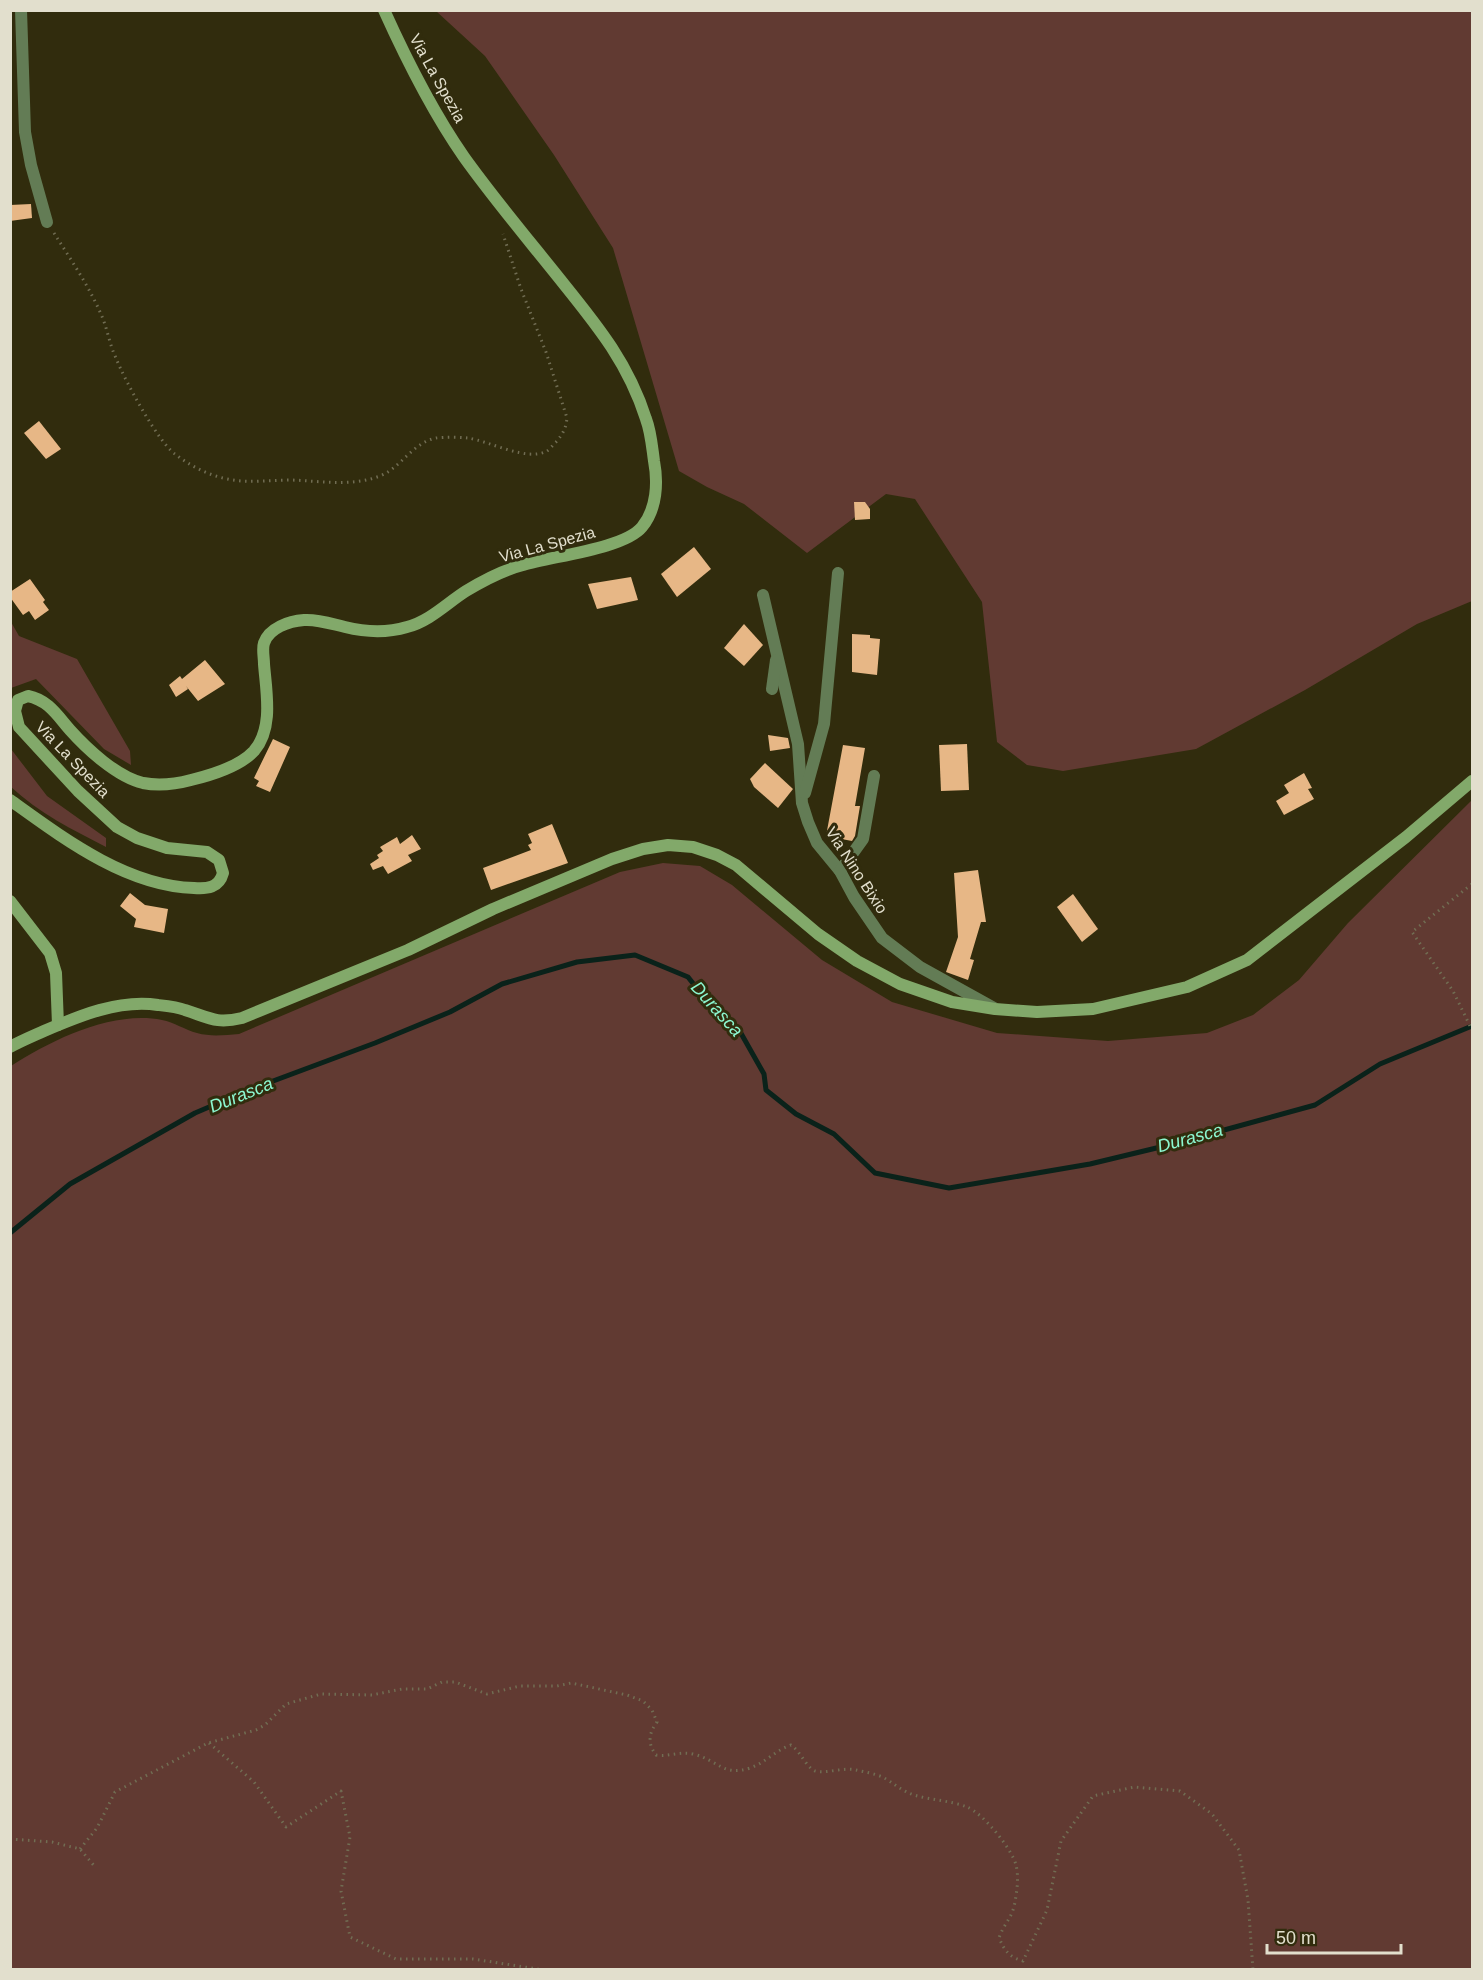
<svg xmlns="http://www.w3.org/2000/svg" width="1483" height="1980" viewBox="0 0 1483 1980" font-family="Arial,sans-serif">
	<rect width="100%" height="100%" fill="#312c0d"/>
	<!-- green -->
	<g fill="#613a32">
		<path d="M436 11H1472V601L1417 624 1305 690 1196 749 1063 771 1027 765 997 742 982 602 915 499 886 494 807 553 744 504 707 487 679 471 613 248 554 155 485 56Z"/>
		<path d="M11 622 19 636 77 659 130 751 131 765 104 749 36 679 11 688Z"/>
		<path d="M11 749 47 796 106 838V847C73 830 39 813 11 787Z"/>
		<path d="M1472 800V1969H11V1066C51 1040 113 1010 162 1020 174 1022 185 1030 197 1033 211 1037 225 1035 239 1034L620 872 663 863 700 866 732 885 822 960 892 1002 997 1033 1108 1041 1207 1033 1253 1015 1299 980 1348 923Z"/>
	</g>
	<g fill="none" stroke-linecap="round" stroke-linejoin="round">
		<!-- stream -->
		<path stroke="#0a221a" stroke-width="5" d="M10 1233 70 1184 195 1113 249 1090 375 1043 450 1012 502 984 577 962 635 955 688 977 710 1005 738 1028 764 1074 766 1090 796 1114 834 1134 875 1173 949 1188 1090 1164 1173 1144 1315 1105 1380 1064 1472 1026"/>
	</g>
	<!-- building -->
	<g fill="#e7b786">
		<path d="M31 204 32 218 10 221V205Z"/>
		<path d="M39 421 61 449 46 459 24 433Z"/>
		<path d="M854 502H865L870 509V519L855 520Z"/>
		<path d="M694 547 711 569 677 597 661 574Z"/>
		<path d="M631 577 638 600 597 609 588 584Z"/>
		<path d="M30 579 45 600 43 602 49 610 35 620 29 611 23 615 10 597V592Z"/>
		<path d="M744 624 763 645 744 666 724 648Z"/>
		<path d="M852 634 870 635V638L880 639 877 675 852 672Z"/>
		<path d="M205 660 225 684 198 701 186 686 188 689 176 697 169 685 180 676 182 679Z"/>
		<path d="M768 735 788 738 790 748 770 751Z"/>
		<path d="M273 739 290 747 270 792 256 786 259 781 254 778Z"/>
		<path d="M967 744 969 790 941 791 939 745Z"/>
		<path d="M843 745 865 748 855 806H860L855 836 852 841 826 836Z"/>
		<path d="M765 763 793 789 778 808 754 787 750 779Z"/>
		<path d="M1304 773 1312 788 1308 789 1314 799 1284 815 1276 801 1289 793 1284 785Z"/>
		<path d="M552 824 568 863 491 890 483 868 531 850 528 845 532 843 528 834Z"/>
		<path d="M412 835 421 849 408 855 412 861 388 874 383 866 373 870 370 864 379 858 377 855 383 851 380 847 397 837 400 844Z"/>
		<path d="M978 870 986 922H981L970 959 974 960 968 980 946 972 958 937 954 873Z"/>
		<path d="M130 893 145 905 168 909 164 933 134 927 136 919 120 906Z"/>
		<path d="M1073 894 1098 929 1082 942 1057 907Z"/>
	</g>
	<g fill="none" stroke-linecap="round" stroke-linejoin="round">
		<!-- path -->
		<g stroke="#716d53" stroke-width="3" stroke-dasharray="1.5 4.5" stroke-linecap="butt">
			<path d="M54 233C71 260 91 289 103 319 108 332 110 346 116 358 124 379 158 442 175 454 189 465 206 474 223 478 245 484 268 480 291 480 321 481 351 487 380 476 402 467 412 443 436 438 445 437 458 437 468 438 489 441 527 462 547 451 550 449 553 445 556 442 563 434 566 428 567 418L546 352 521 289 503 234"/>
			<path d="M1472 884 1412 932 1453 991 1472 1030"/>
			<path d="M209 1743 254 1782 286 1827 341 1791 350 1837 341 1891 350 1937 396 1959H473L544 1970"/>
			<path d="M10 1839 52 1842 80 1849 96 1868"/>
			<path d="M80 1849 97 1828 115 1792 208 1743 256 1730 265 1725 286 1704 321 1694 372 1695 402 1689H427L442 1682H455L487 1694 520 1686H557L571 1683 627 1695 643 1701 652 1710 657 1722C649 1733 647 1743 656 1755 669 1757 680 1751 693 1754 718 1760 723 1777 750 1768 765 1763 776 1750 791 1745 801 1752 806 1767 815 1771 826 1774 843 1767 856 1770 865 1772 878 1774 886 1779 896 1785 902 1791 914 1795 930 1800 953 1801 967 1807 983 1813 1012 1849 1016 1865 1019 1877 1017 1890 1015 1902 1012 1919 1004 1923 999 1938 1005 1951 1009 1957 1023 1961L1047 1910 1061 1841 1093 1796 1134 1787 1180 1791 1212 1814 1239 1850 1248 1900 1253 1970"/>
		</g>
		<!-- street -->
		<g stroke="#637c55" stroke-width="12">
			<path d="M21 10 25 132 31 165 47 222"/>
			<path d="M763 595 798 744 802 803 808 822 817 843 840 871 854 897 882 938 920 967 994 1008"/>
			<path d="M772 689 776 660"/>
			<path d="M805 793 824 724 838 573"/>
			<path d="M840 871 863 839 874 776"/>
		</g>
		<!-- secondary -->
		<g stroke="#82a96a" stroke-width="12">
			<path d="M10 800C63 838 126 886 194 888 207 889 219 888 223 873L219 860 207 852 167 848 137 838 117 827 78 791 19 727 15 711 18 700 28 696C48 700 57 715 70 730 87 749 117 777 143 783 158 786 176 784 191 780 212 775 239 767 254 751 274 728 266 691 264 664 264 657 262 649 264 643 269 628 289 621 304 620 318 619 332 624 345 627 365 632 387 633 407 627 430 621 447 603 466 591 484 580 503 570 523 565 552 556 624 549 642 527 657 509 658 482 654 461 652 447 651 432 646 419 628 362 596 324 559 278 527 238 494 199 464 157 432 111 407 61 384 10"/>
			<path d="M10 901 50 953 56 973 58 1025"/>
			<path d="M10 1047C21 1041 33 1036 44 1031 79 1016 119 999 158 1005 167 1006 177 1007 185 1010 210 1018 216 1024 242 1018L408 950 493 909 612 859 643 849 668 845 693 847 717 855 736 865 818 934 857 961 900 984 952 1002 995 1009 1037 1012 1093 1009 1187 987 1247 960 1406 837 1472 781"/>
		</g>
	</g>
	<g text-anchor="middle" stroke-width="6" stroke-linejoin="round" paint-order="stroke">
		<!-- street labels -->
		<g font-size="16" fill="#e2dfcd" stroke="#312c0d">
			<text transform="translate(438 78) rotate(61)" y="6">Via La Spezia</text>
			<text transform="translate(547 544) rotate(-15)" y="6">Via La Spezia</text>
			<text transform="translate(73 759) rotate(46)" y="6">Via La Spezia</text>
			<text transform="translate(857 870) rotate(57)" y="6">Via Nino Bixio</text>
		</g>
		<!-- water labels -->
		<g font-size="18" font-style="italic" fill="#8cf7d0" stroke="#312c0d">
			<text transform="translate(717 1009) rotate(48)" y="6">Durasca</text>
			<text transform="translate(241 1095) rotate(-22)" y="6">Durasca</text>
			<text transform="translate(1190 1138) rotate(-15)" y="6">Durasca</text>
		</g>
	</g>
	<!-- border -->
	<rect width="1483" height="1980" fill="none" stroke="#e2dfcd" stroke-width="24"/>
	<!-- scale -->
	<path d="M1267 1944v9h134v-9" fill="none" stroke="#e2dfcd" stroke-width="3"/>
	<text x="1276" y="1944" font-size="18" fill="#e2dfcd" stroke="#312c0d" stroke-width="4.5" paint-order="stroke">50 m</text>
</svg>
